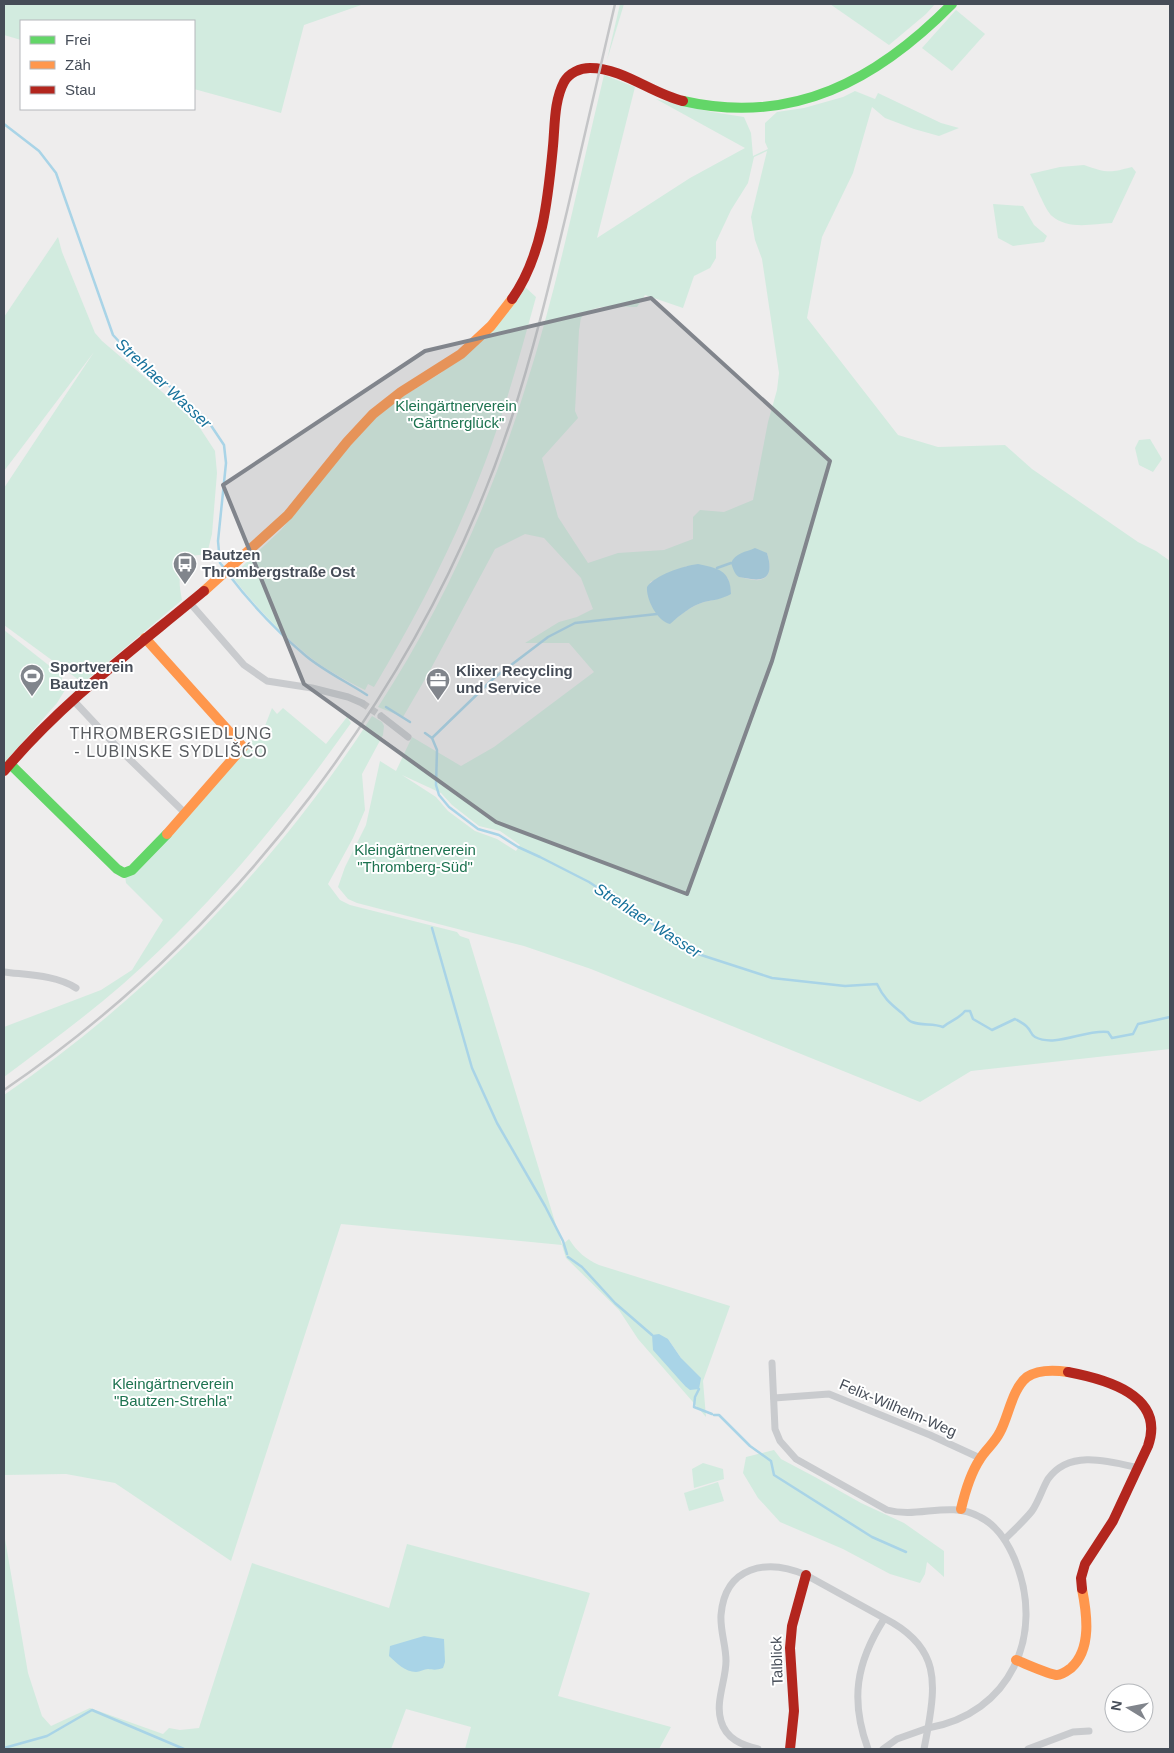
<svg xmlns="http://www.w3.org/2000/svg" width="1174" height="1753" viewBox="0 0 1174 1753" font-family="Arial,sans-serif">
	<rect width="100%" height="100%" fill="#eeeded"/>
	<!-- green -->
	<g fill="#d2ebdf" fill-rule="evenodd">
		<path d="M4 4H364L304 25 281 113 194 89V21H21V40L4 35Z"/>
		<path d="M620 4H624L607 60Z"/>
		<path d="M830 4H935L926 14 889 45Z"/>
		<path d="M956 10 985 34 952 71 922 48Z"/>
		<path d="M604 75 635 87 597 238 690 178 745 148 656 99 712 112 744 117 751 133 753 156 768 149 765 142V123L777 112 804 108 843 97 855 91 875 99 878 93 941 123 959 128 939 136 914 129 885 118 872 107 853 173 822 237 807 318 898 435 938 447 1005 445 1032 469 1138 542 1156 551 1170 561V1049L971 1071 920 1102 591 969 524 946 357 903 348 899 338 887 345 867 366 825 380 761 396 771 412 737 461 766 494 747 594 672 569 643H525L559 622 577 617 593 609 581 578 544 538 525 534 495 549 428 674 403 717 378 707C442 609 491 500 525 389 558 286 579 179 604 75ZM767 151 751 217 755 240 762 259 779 373 777 390 768 422 753 500 724 512 700 510 693 517V539L664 550 618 553 588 563 558 517 542 458 578 418 575 411 579 330C580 327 580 321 581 318 592 302 621 307 637 307L645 295 683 308 694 276 710 268 716 258V242L731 210 748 183 754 157ZM767 553C770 562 773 578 759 580 754 581 745 578 739 577ZM687 566 728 578 731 593C722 598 714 600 704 602 691 606 680 615 670 623L650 582ZM402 775 441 793 452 805 479 826 500 831 520 845 516 851 497 839 475 831 448 811 436 797Z"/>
		<path d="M1084 165C1106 173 1110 173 1132 167L1136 172 1112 223C1092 224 1068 230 1052 216 1045 210 1035 183 1030 174L1060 167Z"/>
		<path d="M993 204 1023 206 1034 225 1047 236 1044 242 1013 246 998 238Z"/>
		<path d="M58 237 62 252 95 333 102 341 194 419 215 451 217 473 212 534 207 554 191 556C178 573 178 579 182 600L83 683 4 625V488L94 352 4 471V317Z"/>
		<path d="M524 286 536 297C517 366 498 435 470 500 443 565 410 627 374 687L368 684 365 690C345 680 323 668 306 654 279 631 253 604 232 576L281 530 360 432 381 410 441 373Z"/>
		<path d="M1150 439 1162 459 1153 472 1139 465 1135 448 1139 440Z"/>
		<path d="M4 630 61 675 65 690 57 703 4 763Z"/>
		<path d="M272 708 277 714 283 708 326 744 347 717 351 723C284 818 210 907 123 984 85 1017 44 1047 4 1077V1027L101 990 132 970 163 920 126 883 125 875 245 747 263 731Z"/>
		<path d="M372 716 382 722 384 726 383 735 362 774 365 810 353 838 328 884 340 900 350 905 457 932 460 936 469 939 562 1245 569 1239C577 1252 586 1259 599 1265L730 1306 703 1381 706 1417 638 1339 619 1310 566 1258 562 1245 341 1224 231 1561 115 1483 66 1474 4 1475V1095C150 995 276 865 372 716ZM668 1339 681 1358 685 1386 674 1372Z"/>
		<path d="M774 1450 781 1459 815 1477 861 1503 904 1523 944 1551V1577L927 1562 925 1574 920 1583 890 1574 843 1549 780 1522 758 1498 743 1473 746 1457Z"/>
		<path d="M703 1463 723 1469 724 1479 694 1488 692 1469Z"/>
		<path d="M718 1482 724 1501 689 1511 684 1493Z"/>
		<path d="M4 1533 28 1673 42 1716 51 1726 90 1708 163 1734 169 1728 180 1730 199 1728 252 1563 389 1608 407 1544 590 1593 558 1696 671 1727 659 1749H465L471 1727 406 1709 391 1749H4Z"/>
	</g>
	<!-- water -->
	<g fill="#a9d4e7">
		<path d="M755 548 767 553C772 569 771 582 751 579 748 578 742 578 739 577 734 574 733 568 731 563 735 553 746 552 755 548Z"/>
		<path d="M698 564C717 568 731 570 731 594 722 599 714 600 704 602 691 606 680 615 670 624 657 621 646 599 647 587 655 575 683 566 698 564Z"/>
		<path d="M659 1334 668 1339 681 1358 701 1378 699 1389 690 1390 685 1386 653 1350 652 1335Z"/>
		<path d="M424 1636 444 1639 445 1662 443 1668C437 1670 434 1670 428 1669 424 1669 420 1672 416 1672 405 1672 397 1663 389 1656L390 1646Z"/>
	</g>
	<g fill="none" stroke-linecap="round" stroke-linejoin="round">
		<!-- stream -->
		<g stroke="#a9d4e7" stroke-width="2.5">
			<path d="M4 124 39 151 56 173 113 335 134 358 172 388 208 421 224 445 226 463 218 541 220 563 226 570"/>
			<path d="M717 568 731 563"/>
			<path d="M229 575C251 604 278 632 306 656 324 671 347 682 367 695"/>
			<path d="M386 707 410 722"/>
			<path d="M425 733 432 738 437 750 436 785 439 795 449 807 478 829 499 835 518 847 540 857 589 882 698 954 772 978 845 986 877 984C884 999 891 1004 903 1014 906 1017 908 1021 912 1022 922 1026 933 1023 943 1027 951 1020 959 1019 965 1011H970L973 1019 992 1030 1015 1019C1019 1021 1025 1024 1028 1028 1031 1031 1031 1035 1035 1037 1056 1048 1085 1029 1108 1032L1112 1038 1133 1034 1138 1024 1170 1017"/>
			<path d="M432 738 494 678 548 637 575 623 657 614"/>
			<path d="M432 928 472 1068 497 1123 545 1206 563 1241 567 1254"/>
			<path d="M568 1257 582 1267 615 1303 652 1335"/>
			<path d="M699 1389 695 1397 694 1407 712 1414"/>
			<path d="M714 1415H719L750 1446 771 1461 774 1475 872 1537 906 1552"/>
			<path d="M4 1748 47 1736 92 1710 184 1749"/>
		</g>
		<!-- street-tunnel -->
		<path stroke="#cccdcf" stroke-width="7" stroke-dasharray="7 3.5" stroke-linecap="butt" d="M362 703 381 716"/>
		<!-- street -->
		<g stroke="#c9cbce" stroke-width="7">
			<path d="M190 603 244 665 267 681 312 688 348 697 362 703"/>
			<path d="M73 700 118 748 185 813"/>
			<path d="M381 716 408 737"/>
			<path d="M4 972C27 975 56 975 76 988"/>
			<path d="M772 1363 775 1429 780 1441 796 1459 887 1510C919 1519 949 1500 980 1517 998 1526 1008 1543 1015 1560 1046 1635 1010 1714 928 1728L924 1749"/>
			<path d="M774 1398 829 1394 930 1435 980 1458"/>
			<path d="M1005 1539C1014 1530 1024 1521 1032 1511 1039 1501 1042 1489 1048 1479 1069 1449 1109 1461 1139 1468"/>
			<path d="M758 1749C742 1745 726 1739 721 1721 715 1702 726 1680 726 1661 726 1645 720 1631 721 1615 725 1566 767 1558 806 1575L893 1623C938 1650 936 1682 928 1728L897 1739 883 1749"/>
			<path d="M868 1749C850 1700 856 1663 884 1619"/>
			<path d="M1028 1749 1073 1732 1089 1731"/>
		</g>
		<!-- fast -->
		<g stroke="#63d668" stroke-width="10">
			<path d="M683 101C793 126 877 80 952 4"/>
			<path d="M10 764 117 869 124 873 132 870 167 834"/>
		</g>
		<!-- slow -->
		<g stroke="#ff974d" stroke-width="10">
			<path d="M204 591 288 515 347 442 373 414 401 392 461 354 491 326 512 299"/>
			<path d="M145 638 243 747 167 834"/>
			<path d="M961 1509C965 1492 970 1474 980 1459 986 1449 994 1444 1000 1432 1009 1415 1012 1389 1027 1377 1039 1369 1055 1370 1068 1372"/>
			<path d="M1016 1660C1024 1663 1050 1675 1057 1675 1062 1675 1067 1671 1071 1668 1092 1649 1087 1614 1082 1589"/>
		</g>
		<!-- jam -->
		<g stroke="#b3261e" stroke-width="10">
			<path d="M512 299C543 255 548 198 553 146 555 125 554 101 564 82 569 73 580 68 590 68 623 68 652 94 683 101"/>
			<path d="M4 771C64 700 133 650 204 591"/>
			<path d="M1068 1372C1105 1379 1166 1395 1148 1446L1113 1521 1085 1564 1081 1578 1082 1589"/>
			<path d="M790 1749 794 1711 790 1648 792 1626 806 1575"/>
		</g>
		<!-- rail -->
		<path stroke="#c4c5c7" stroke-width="2.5" d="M4 1090C234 933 422 687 510 423 533 353 550 282 567 211 583 142 599 73 615 4"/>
	</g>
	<!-- marked area -->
	<path fill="#81858c" fill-opacity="0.2" stroke="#81858c" stroke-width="4" stroke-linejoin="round" d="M651 298 830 461 772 661 687 894 496 822 304 684 223 485 425 351Z"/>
	<!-- icons -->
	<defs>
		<symbol id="bus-pin" viewBox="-11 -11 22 30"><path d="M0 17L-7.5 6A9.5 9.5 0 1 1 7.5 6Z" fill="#81858c" stroke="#fff"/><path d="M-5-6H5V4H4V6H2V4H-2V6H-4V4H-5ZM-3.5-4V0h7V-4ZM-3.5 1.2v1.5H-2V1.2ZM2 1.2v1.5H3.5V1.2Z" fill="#fff"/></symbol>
		<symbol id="stadium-pin" viewBox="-11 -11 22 30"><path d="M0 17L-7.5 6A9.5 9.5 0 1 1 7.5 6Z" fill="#81858c" stroke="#fff"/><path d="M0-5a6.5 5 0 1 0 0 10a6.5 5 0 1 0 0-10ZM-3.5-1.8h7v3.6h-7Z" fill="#fff"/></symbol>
		<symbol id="office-pin" viewBox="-11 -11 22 30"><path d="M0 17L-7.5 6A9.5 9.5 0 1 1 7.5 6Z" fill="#81858c" stroke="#fff"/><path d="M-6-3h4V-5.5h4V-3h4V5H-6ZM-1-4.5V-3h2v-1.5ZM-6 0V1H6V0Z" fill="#fff"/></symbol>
	</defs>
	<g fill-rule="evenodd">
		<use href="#bus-pin" x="171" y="550" width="28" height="38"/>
		<use href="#stadium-pin" x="18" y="662" width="28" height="38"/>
		<use href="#office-pin" x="424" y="666" width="28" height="38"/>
	</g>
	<g text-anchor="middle" stroke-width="4" stroke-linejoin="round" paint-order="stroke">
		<!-- park labels -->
		<g font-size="15" fill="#1d7350" stroke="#fff">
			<text x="456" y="411">Kleingärtnerverein<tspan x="456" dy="17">"Gärtnerglück"</tspan></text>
			<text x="415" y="855">Kleingärtnerverein<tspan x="415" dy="17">"Thromberg-Süd"</tspan></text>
			<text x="173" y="1389">Kleingärtnerverein<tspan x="173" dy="17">"Bautzen-Strehla"</tspan></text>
		</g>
		<!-- poi labels -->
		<g font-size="15" font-weight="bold" fill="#464d58" stroke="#fff" text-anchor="start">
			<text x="202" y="560">Bautzen<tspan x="202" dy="17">Thrombergstraße Ost</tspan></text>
			<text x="50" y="672">Sportverein<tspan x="50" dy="17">Bautzen</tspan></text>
			<text x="456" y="676">Klixer Recycling<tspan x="456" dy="17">und Service</tspan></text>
		</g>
		<!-- street labels -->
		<g font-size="15" fill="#464d58" stroke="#fff">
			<text transform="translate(898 1408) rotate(23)" y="5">Felix-Wilhelm-Weg</text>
			<text transform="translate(777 1661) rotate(-92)" y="5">Talblick</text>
		</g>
		<!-- water labels -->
		<g font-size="16" font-style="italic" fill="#16719b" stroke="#fff">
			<text transform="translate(164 383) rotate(43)" y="6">Strehlaer Wasser</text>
			<text transform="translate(648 920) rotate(33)" y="6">Strehlaer Wasser</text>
		</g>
		<!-- neighbourhood labels -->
		<g font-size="16" letter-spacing="1" fill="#595c60" stroke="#fff">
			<text x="171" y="739">THROMBERGSIEDLUNG<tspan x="171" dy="18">- LUBINSKE SYDLIŠĆO</tspan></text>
		</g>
	</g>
	<!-- border -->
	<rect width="1174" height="1753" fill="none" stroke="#464d58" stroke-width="10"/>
	<!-- legend -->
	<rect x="20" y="20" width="175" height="90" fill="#ffffff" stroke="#b5b8bc"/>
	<rect x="30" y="36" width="25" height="8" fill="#63d668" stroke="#b5b8bc"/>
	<text x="65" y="45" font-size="15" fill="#464d58">Frei</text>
	<rect x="30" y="61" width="25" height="8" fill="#ff974d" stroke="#b5b8bc"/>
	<text x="65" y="70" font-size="15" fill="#464d58">Zäh</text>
	<rect x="30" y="86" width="25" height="8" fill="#b3261e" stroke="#b5b8bc"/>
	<text x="65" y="95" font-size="15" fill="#464d58">Stau</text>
	<!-- north arrow -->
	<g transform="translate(1129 1708) rotate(280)"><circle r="24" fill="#ffffff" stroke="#b5b8bc"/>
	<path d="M0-4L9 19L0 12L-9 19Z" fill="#81858c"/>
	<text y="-8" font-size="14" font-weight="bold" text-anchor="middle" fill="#464d58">N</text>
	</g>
</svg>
